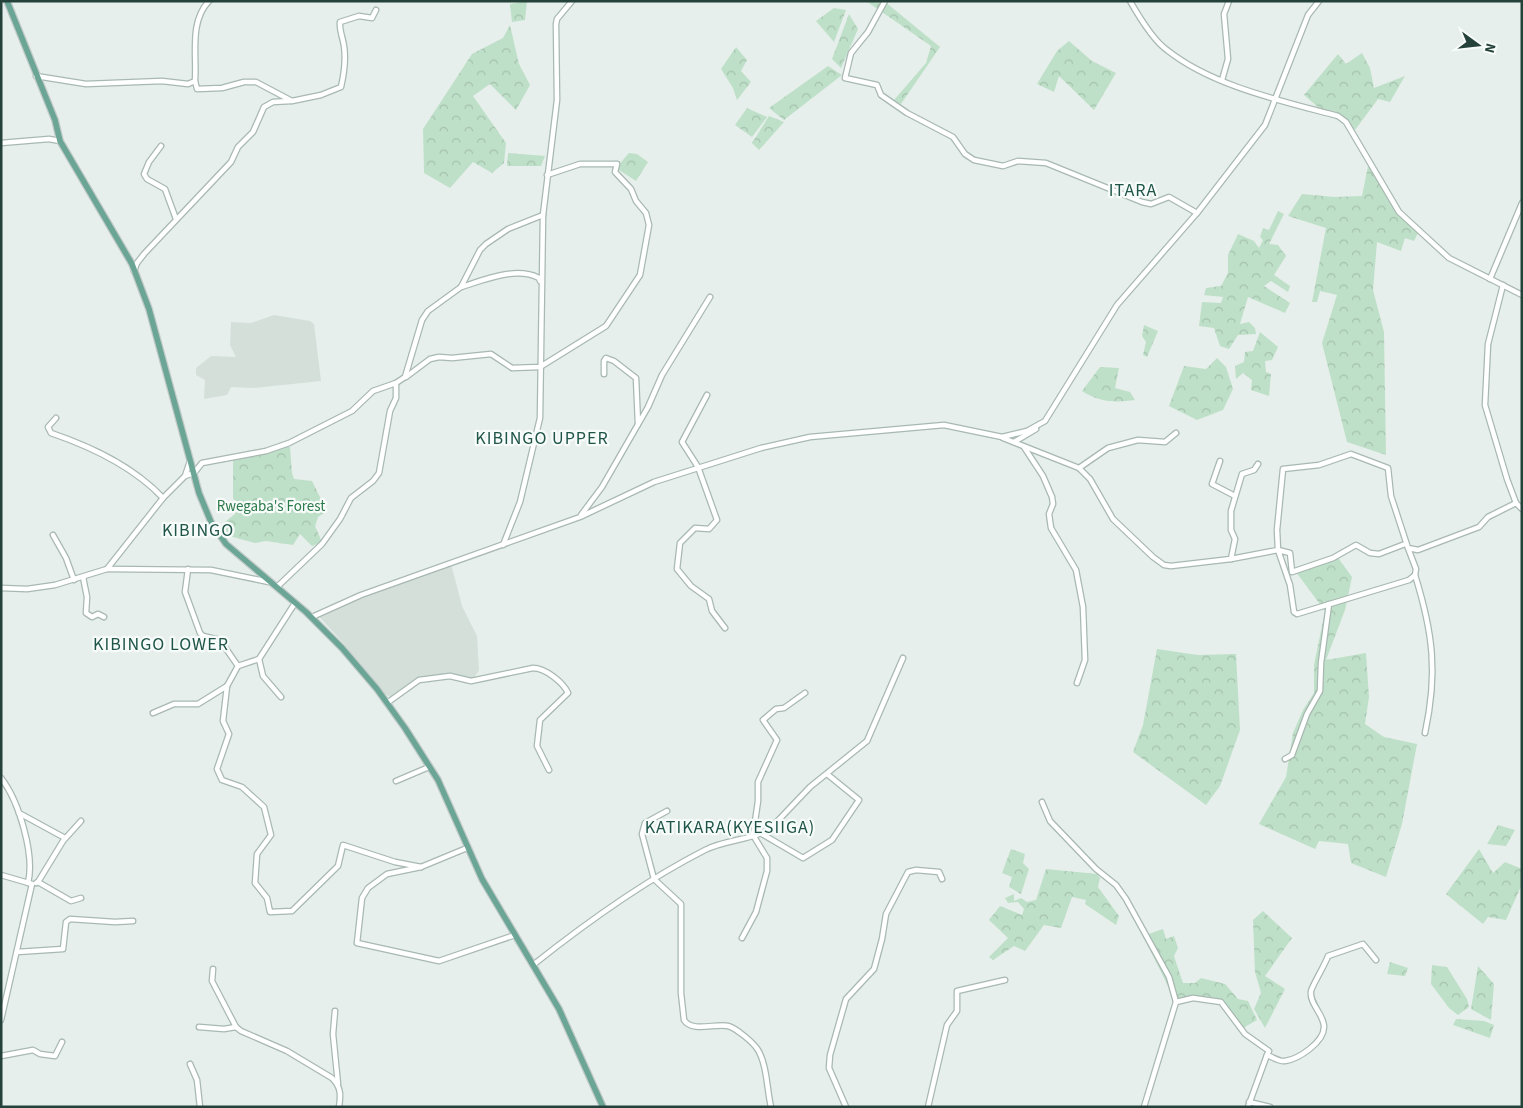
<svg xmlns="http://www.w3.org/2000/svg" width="1523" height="1108" viewBox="0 0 1523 1108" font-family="'Source Sans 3',sans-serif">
	<defs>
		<pattern id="forest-crowns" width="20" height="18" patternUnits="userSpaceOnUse" patternTransform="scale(1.25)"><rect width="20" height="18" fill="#bfe0c8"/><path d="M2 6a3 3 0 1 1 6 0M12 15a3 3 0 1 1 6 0" fill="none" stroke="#a4c1ad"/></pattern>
	</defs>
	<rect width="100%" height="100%" fill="#e6efeb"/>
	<!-- built -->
	<g fill="#d4dfda">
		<path d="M274 315 310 321 314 324 321 381 254 388 231 387 227 395 204 399 205 380 196 375V368L211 356 236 357 230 345 231 322 251 323Z"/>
		<path d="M451 564 462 606 477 636 479 670 473 680 454 674 423 680 410 691 393 699 378 689 345 645 316 613Z"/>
	</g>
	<!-- forest -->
	<g fill="url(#forest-crowns)">
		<path d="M527 1 525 20 512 22 510 4Z"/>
		<path d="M866 1H884L940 47 901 104 894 100 926 63 931 46Z"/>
		<path d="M834 8 846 10 834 42 816 21Z"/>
		<path d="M849 14 858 29 841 68 832 59Z"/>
		<path d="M510 25 519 64 530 85 516 110 490 84 473 96 506 143 504 163 492 173 473 162 450 188 424 173 423 129 472 54 503 38Z"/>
		<path d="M1069 41 1092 61 1116 73 1094 110 1059 76 1054 92 1037 84 1057 51Z"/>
		<path d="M736 47 747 60 741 71 751 82 737 100 733 88 721 69Z"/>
		<path d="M1362 53 1370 68 1374 88 1405 76 1390 102 1378 99 1355 130 1335 111 1319 108 1304 95 1338 54 1346 64Z"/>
		<path d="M828 66 842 75 784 120 769 108Z"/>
		<path d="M747 108 767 117 752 137 735 125Z"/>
		<path d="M769 116 784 122 759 150 752 143Z"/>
		<path d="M508 153 545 156 541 166H507Z"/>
		<path d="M629 153 637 154 648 162 636 181 616 168Z"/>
		<path d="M1368 166 1374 168 1398 211 1419 231 1414 241 1405 238 1401 251 1377 242 1373 290 1384 332 1386 455 1347 442 1322 343 1337 295 1320 291 1317 302H1312L1326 228 1288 216 1302 194 1334 197 1362 196Z"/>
		<path d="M1278 211 1284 214 1269 244 1278 245 1286 256 1274 275 1290 286 1288 292 1271 281 1264 286 1290 303 1285 313 1248 297 1240 324 1249 322 1255 328 1256 334 1238 335 1229 349 1220 346 1214 328 1199 326 1202 302 1221 303 1223 297 1204 295 1206 288 1221 286 1228 273V255L1238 234 1254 241 1259 248 1263 240 1260 237 1263 228 1269 230Z"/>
		<path d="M1144 325 1158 331 1147 357 1143 355 1146 342 1142 336Z"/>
		<path d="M1260 332 1278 347 1272 360 1265 361 1266 372 1271 374 1269 396 1251 390 1252 380 1243 373 1236 379 1235 366 1244 362 1245 352 1253 351Z"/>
		<path d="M1217 358 1226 367 1233 389 1223 410 1197 420 1169 406 1184 366 1206 369Z"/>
		<path d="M1100 367 1119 368 1115 388 1130 392 1135 400C1115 403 1099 402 1082 391Z"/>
		<path d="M279 447H290L292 473 294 479 312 481 327 511 318 517 315 526 322 542 312 546 300 534 293 545 266 541 255 543 229 536 221 525 235 514 237 503 233 498V459L265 454Z"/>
		<path d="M1336 555 1352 577 1345 610 1326 660 1366 653 1369 697 1365 724 1384 737 1417 744 1402 824 1386 877 1351 863 1348 844 1319 841 1315 849 1259 824 1286 777 1293 733 1303 710 1314 693V665L1325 611 1296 572Z"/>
		<path d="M1157 649 1198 655 1236 654 1240 730 1220 786 1206 805 1133 752 1143 725Z"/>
		<path d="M1498 825 1515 830 1506 846 1487 844Z"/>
		<path d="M1011 849 1025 854 1023 863 1029 869 1021 894 1009 887 1012 877 1002 873Z"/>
		<path d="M1479 849 1493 873 1505 862 1522 869V884L1506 920 1488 917 1483 924 1446 894Z"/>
		<path d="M1046 869 1097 874 1100 878 1098 887 1119 916 1116 925 1085 904 1086 900 1072 897 1061 928 1044 925 1025 951 1014 946 993 960 989 957 1008 938 989 920 1000 906 1022 915 1024 909 1018 902 1008 903 1005 898 1014 894V901L1021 898 1027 902 1036 900Z"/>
		<path d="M1263 911 1292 938 1265 976 1285 989 1265 1028 1254 1009 1261 993 1255 972 1253 920Z"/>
		<path d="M1163 929 1166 939 1174 936 1178 948 1174 956 1183 983H1195L1201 978 1225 984 1238 999 1248 1001 1257 1020 1238 1031C1234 1024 1231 1013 1226 1006 1214 993 1191 999 1176 1002L1143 936Z"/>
		<path d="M1390 962 1408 968 1405 976 1387 974Z"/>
		<path d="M1432 965 1447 967 1467 999 1469 1007 1458 1015 1449 1008 1431 984Z"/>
		<path d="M1478 966 1494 984 1491 1020 1471 1009Z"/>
		<path d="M1456 1019 1484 1021 1494 1025 1490 1038 1453 1025Z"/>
	</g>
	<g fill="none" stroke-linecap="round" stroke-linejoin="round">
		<defs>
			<g id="minor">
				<path d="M885 1 868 32 851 53 845 78 877 85 881 95 907 113 953 137 965 154 974 160 1003 166 1018 161 1046 163 1142 202 1151 204 1169 197 1197 213"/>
				<path d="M1130 1C1138 15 1154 41 1167 50 1212 86 1282 101 1338 116L1346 122 1399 212 1449 258 1522 295"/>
				<path d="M36 76 86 84 162 81 188 84 195 81C197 55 189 22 209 1"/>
				<path d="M1222 80 1228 59 1224 14 1229 1"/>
				<path d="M195 81 197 89 222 88 244 82H256L292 101 321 95 341 87C344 74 346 59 344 46 343 38 339 30 340 22L359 16 372 18 376 10"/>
				<path d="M1 143 49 139 60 141"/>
				<path d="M161 146 149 162 144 174 147 179 165 189 176 219"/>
				<path d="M134 271 137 263 144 254 231 162 238 147 253 132 264 107 273 102 291 101"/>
				<path d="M1490 279 1522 203"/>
				<path d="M1503 285 1488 344 1485 405 1507 479 1516 503 1522 509"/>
				<path d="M461 287C484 280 516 266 539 278L540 281"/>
				<path d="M604 374V361L606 358 614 361 636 378 638 424"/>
				<path d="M406 377 430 359 439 357 452 358 491 354 512 368 540 367 606 326 640 275 649 225 646 213 636 201 631 189 615 172 617 164H580L547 175"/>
				<path d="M707 395 682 442 698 467 717 520 709 529 695 528 680 543 677 569 691 586 709 599 712 611 725 628"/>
				<path d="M56 418 48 427 51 433C92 447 133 466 163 498"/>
				<path d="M1003 438 1079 468 1090 479 1113 519 1153 557 1164 565 1171 566 1231 559 1278 550 1277 530 1283 469 1319 465 1351 454 1388 468 1391 496 1408 548 1418 550 1479 527 1488 517 1516 503"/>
				<path d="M1014 442 1036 429"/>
				<path d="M1024 447 1043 476 1052 497 1053 504 1049 514 1051 528 1076 570 1083 607 1085 660 1077 683"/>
				<path d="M1220 461 1212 484 1235 496"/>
				<path d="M1079 468 1108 448 1138 440 1165 442 1176 433"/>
				<path d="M185 476 190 461"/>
				<path d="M581 515 602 487 648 407 662 375 710 297"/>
				<path d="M53 535 66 558 74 580"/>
				<path d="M1405 544 1379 554 1370 553 1356 545 1333 558 1292 572 1290 553 1278 550 1290 585 1294 612 1297 614 1409 580 1415 575 1416 569 1408 548"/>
				<path d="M503 545 520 502 540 418 543 215 557 100 556 24 557 19 572 1"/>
				<path d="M1231 559 1235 539 1231 530V511L1242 474 1254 470 1258 464"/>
				<path d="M107 569 211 570 269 582"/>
				<path d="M188 569 185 592 200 633 203 636 220 640 238 666"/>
				<path d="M1415 575C1433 633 1438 673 1425 733"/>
				<path d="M83 577 87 597 86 613 92 617 98 614 104 617"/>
				<path d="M277 587 322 544 340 519 351 498 373 481 379 473 390 411 396 398V383"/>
				<path d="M1 588 27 589 55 585 107 569 163 498 185 476 194 473 202 463 266 451 289 443 352 411 373 391 396 383 405 377 422 320 428 311 461 287 480 250 486 244 508 229 543 215"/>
				<path d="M312 617 361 595 580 517 654 482 761 448 810 437 944 425 1002 437 1027 431 1045 421 1117 305 1197 213 1265 125 1308 15 1319 1"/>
				<path d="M259 659 238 666 227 686 223 721 229 734 217 769 222 780 242 787 264 807 271 835 257 854 255 883 267 898 270 912 292 911 338 866 343 845 395 862 421 867"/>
				<path d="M281 697 263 676 259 659 295 603"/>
				<path d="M387 703 419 680 450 676 471 681 533 668C545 668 563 682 568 693L540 720 537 746 549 770"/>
				<path d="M153 713 174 704H198L227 686"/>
				<path d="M1285 759 1292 755 1307 714 1320 691 1321 663 1329 604"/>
				<path d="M1 778C19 801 35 855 28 883"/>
				<path d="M396 781 429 767"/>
				<path d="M1042 802 1050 821 1096 869 1116 885 1126 899 1169 977 1176 1002 1144 1107"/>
				<path d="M667 811 645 823 642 834 654 879 681 904V993L684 1020C692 1033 716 1023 728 1026 736 1028 754 1043 758 1050 767 1065 767 1090 771 1107"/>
				<path d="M19 813 65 838"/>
				<path d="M762 834 803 858 832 840 859 800 827 774"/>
				<path d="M467 848 421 867 387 874 368 888 362 898 357 943 439 961 515 935"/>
				<path d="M1 875 32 884 1 1020"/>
				<path d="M38 882 63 841 81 821"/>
				<path d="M36 883 38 882 71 901 81 898"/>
				<path d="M742 938 756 912 767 871V858L753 835 758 801V782L777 740 763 720 776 709 784 708 805 693"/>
				<path d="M17 952 63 949 66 922 70 919 115 922 133 921"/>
				<path d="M533 965C587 922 644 881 705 850 724 840 752 840 770 829L810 787 867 741 903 658"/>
				<path d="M213 969 212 981 236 1027 241 1031 287 1051 332 1078C341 1087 341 1095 339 1107"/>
				<path d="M1176 1002 1193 998 1221 1002 1245 1034 1269 1051 1267 1055C1273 1057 1279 1062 1285 1061 1299 1059 1324 1042 1324 1027 1324 1014 1309 1004 1311 991 1313 984 1325 965 1328 956L1363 944 1376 960"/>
				<path d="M335 1011 333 1034 338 1084"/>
				<path d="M199 1027 224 1029 236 1027"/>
				<path d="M1 1056 33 1050 40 1054 55 1056 62 1042"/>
				<path d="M190 1064 197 1080 200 1107"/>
				<path d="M1249 1102 1270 1107"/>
				<path d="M846 1107 829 1068 830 1055 846 999 874 969 882 939 886 914 908 872 916 870 939 872 942 879"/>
				<path d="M928 1107 947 1025 957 1011V991L1005 980"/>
				<path d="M1248 1107 1267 1055"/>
			</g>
			<path id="major" d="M7 1 55 120 60 141 132 264 149 309 199 493 211 522 226 544 306 612 342 648 377 689 405 728 438 780 482 879 559 1009 603 1107"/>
		</defs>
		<!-- minor casing -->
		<use href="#minor" stroke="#a8b8b2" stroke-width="7"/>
		<!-- major casing -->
		<use href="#major" stroke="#c2cac8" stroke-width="8"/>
		<!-- minor -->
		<use href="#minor" stroke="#fff" stroke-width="4.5"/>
		<!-- major -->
		<use href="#major" stroke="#6aa596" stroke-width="5.5"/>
	</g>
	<g text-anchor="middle" stroke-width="4.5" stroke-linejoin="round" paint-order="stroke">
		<!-- park labels -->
		<g font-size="15" fill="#2d7a4b" stroke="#f7fbf9">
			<text x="271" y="511">Rwegaba's Forest</text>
		</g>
		<!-- quarter labels -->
		<g font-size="18" letter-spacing="1" fill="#1f5548" stroke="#f7fbf9">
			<text x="1133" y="196">ITARA</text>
			<text x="542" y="444">KIBINGO UPPER</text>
			<text x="198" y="536">KIBINGO</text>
			<text x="161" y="650">KIBINGO LOWER</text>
			<text x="730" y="833">KATIKARA(KYESIIGA)</text>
		</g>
	</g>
	<!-- border -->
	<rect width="1523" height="1108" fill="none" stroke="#24423a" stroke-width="5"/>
	<!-- north arrow -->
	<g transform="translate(1478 45) rotate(105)" stroke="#f7fbf9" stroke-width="4" paint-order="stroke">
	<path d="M0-4L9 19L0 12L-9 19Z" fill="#24423a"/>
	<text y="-8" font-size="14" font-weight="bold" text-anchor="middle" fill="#24423a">N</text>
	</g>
</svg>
